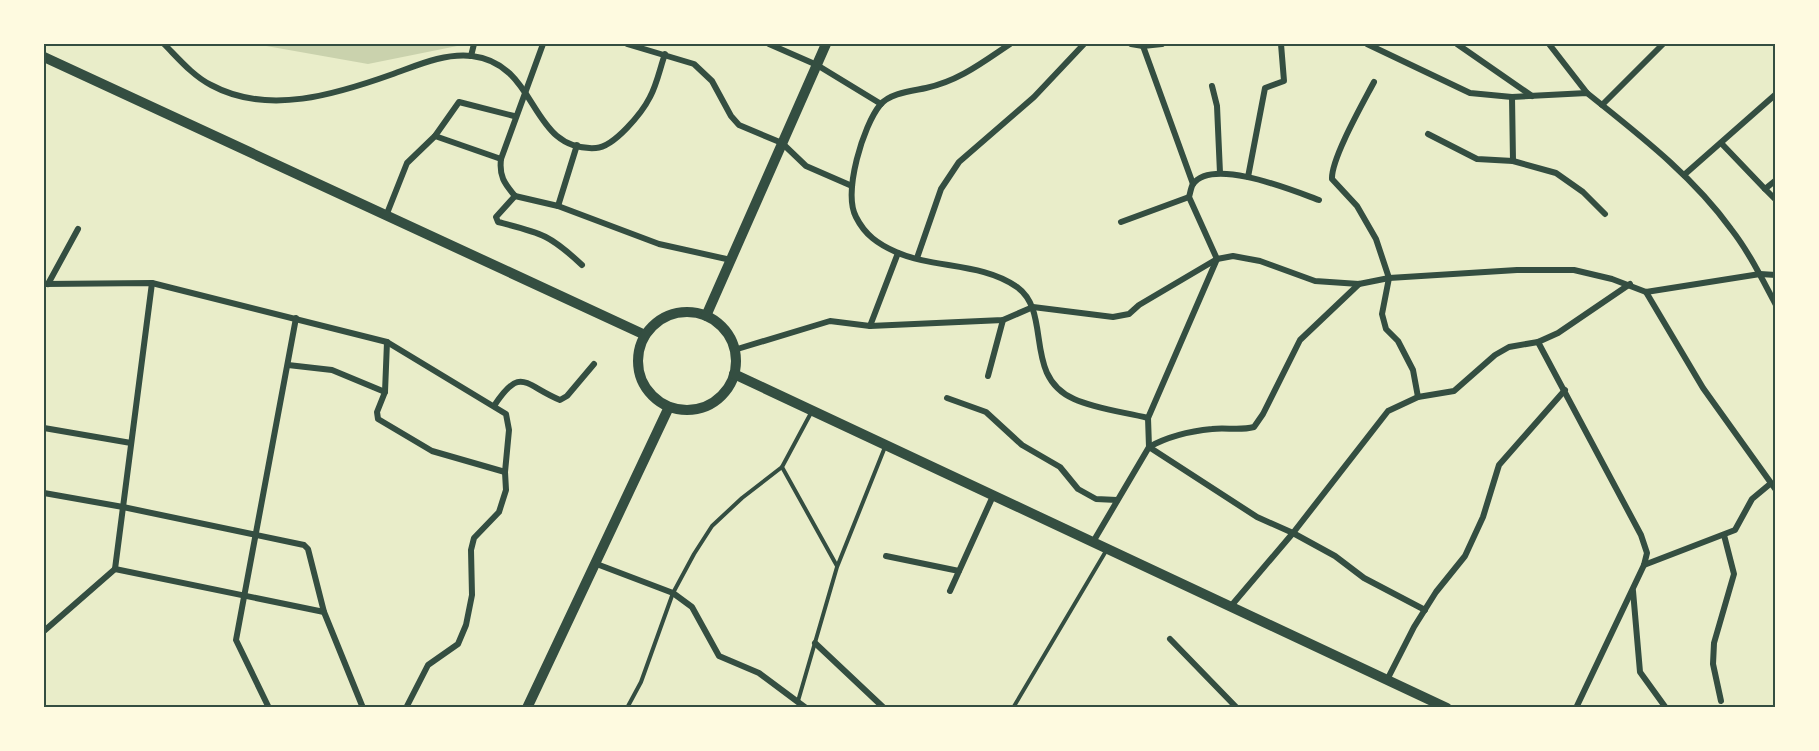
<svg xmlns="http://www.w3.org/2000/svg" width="1819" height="751" viewBox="0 0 1819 751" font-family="Signika,sans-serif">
	<rect width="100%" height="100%" fill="#e9edc9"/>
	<!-- green -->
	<path fill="#cad2ad" d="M255 44H467L368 64Z"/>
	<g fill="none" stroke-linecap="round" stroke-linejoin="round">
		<!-- service -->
		<g stroke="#344e41" stroke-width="4">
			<path d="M782 467 837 566"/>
			<path d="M798 701 837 567 885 447"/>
			<path d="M627 708 641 682 673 593 694 554 712 526 742 498 782 467 812 411"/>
			<path d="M1013 708 1106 551"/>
		</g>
		<!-- minor -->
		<g stroke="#344e41" stroke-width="6">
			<path d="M164 44C178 58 193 76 211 85 268 116 337 94 393 74 418 65 444 53 472 56 540 64 528 152 596 148 614 147 642 113 650 97 657 84 660 68 665 54"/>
			<path d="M627 44 694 64 712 81 731 116 739 125 782 143 806 166 852 186"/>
			<path d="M769 44 817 65 881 104"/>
			<path d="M1010 44C983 62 959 81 926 88 912 91 890 93 880 105 863 126 843 192 856 217 865 235 878 244 896 252 934 269 981 262 1017 287 1053 313 1022 376 1074 399 1096 409 1124 412 1148 418"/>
			<path d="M1131 44 1143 46 1162 44"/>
			<path d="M1367 44 1470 93 1512 97 1587 93C1638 134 1692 175 1731 229 1749 252 1762 279 1776 305"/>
			<path d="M1457 44 1532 96"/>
			<path d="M1549 44 1587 93"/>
			<path d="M1143 46 1193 184"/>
			<path d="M471 56 474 44"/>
			<path d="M1374 82C1363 103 1331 159 1332 179L1357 206 1376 239 1389 278 1382 314 1386 329 1398 341 1413 370 1418 397"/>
			<path d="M1212 86 1217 106 1220 173"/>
			<path d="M1512 97 1513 161"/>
			<path d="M1602 105 1663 44"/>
			<path d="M1428 134 1477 159 1513 161 1556 173 1583 192 1605 214"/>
			<path d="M435 136 501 159"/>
			<path d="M1721 143 1765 189"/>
			<path d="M1684 175 1776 94"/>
			<path d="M1248 177 1265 88 1284 81 1281 44"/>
			<path d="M1776 180 1765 189 1776 200"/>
			<path d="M515 196 558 206 659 244 731 260"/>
			<path d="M515 196C504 183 499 176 501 159L543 44"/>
			<path d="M515 196 496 217 498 222C541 233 549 234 582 265"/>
			<path d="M1319 200C1294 191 1213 157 1193 184 1191 187 1190 194 1189 197L1217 259 1148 418 1149 447 1257 517 1293 533 1335 556 1364 578 1425 610"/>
			<path d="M558 206 577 145"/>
			<path d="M386 216 407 163 435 136 459 102 514 116"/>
			<path d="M1121 222 1189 197"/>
			<path d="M917 258 941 189 959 162 1034 97 1084 44"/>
			<path d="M44 284 152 283 387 342 506 414 509 430 505 472 506 490 499 512 474 538 471 550 472 595 466 625 458 644 428 665 406 708"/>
			<path d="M48 284 78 229"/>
			<path d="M1646 292 1703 388 1776 490"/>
			<path d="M870 326 898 253"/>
			<path d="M387 342 385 392 377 412 378 419 432 451 505 472"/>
			<path d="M1538 342 1641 535 1647 553 1644 565 1576 708"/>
			<path d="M734 350 830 321 870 326 1003 320 1033 307 1113 317 1129 314 1139 305 1217 259 1233 256 1260 261 1315 281 1359 284 1389 278 1517 270H1574L1612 279 1646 292 1760 274 1776 275"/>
			<path d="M288 365 332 370 385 392"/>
			<path d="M988 376 1003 320"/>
			<path d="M947 398 986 412 1022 445 1060 467 1078 489 1096 499 1117 500"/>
			<path d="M494 406C521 365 524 385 560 400L567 396 594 364"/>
			<path d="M44 428 131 443"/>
			<path d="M44 493 123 507 304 545 308 549 324 612 363 708"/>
			<path d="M1093 542 1149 447C1167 437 1191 431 1212 429 1226 427 1239 431 1254 427L1263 414 1300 340 1359 284"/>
			<path d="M886 556 959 571"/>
			<path d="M594 563 673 593 692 607 719 656 759 673 806 708"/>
			<path d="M1644 565 1735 530 1752 499 1770 484"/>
			<path d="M115 569 152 283"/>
			<path d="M115 569 324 612"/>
			<path d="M950 591 993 496"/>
			<path d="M1633 591 1640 672 1666 708"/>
			<path d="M1231 606 1293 533 1388 411 1418 397 1454 391 1495 355 1509 347 1538 342 1558 333 1630 284"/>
			<path d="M44 631 115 569"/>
			<path d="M1170 639 1237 708"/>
			<path d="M815 643 884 708"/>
			<path d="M1387 680 1414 627 1436 592 1465 556 1483 517 1499 465 1565 390"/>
			<path d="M1721 701 1713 664 1714 643 1734 574 1724 535"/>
			<path d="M269 708 236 640 296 318"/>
		</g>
		<!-- secondary -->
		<g stroke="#344e41" stroke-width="10">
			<path d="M44 57 645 335"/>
			<circle cx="687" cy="361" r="49"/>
			<path d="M706 316 826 44"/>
			<path d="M734 374 1447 708"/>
			<path d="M527 708 669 407"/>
		</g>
	</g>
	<!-- border -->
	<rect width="1819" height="751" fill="none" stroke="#fefae0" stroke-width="90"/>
	<rect x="45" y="45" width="1729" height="661" fill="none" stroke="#344e41" stroke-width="2"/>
</svg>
